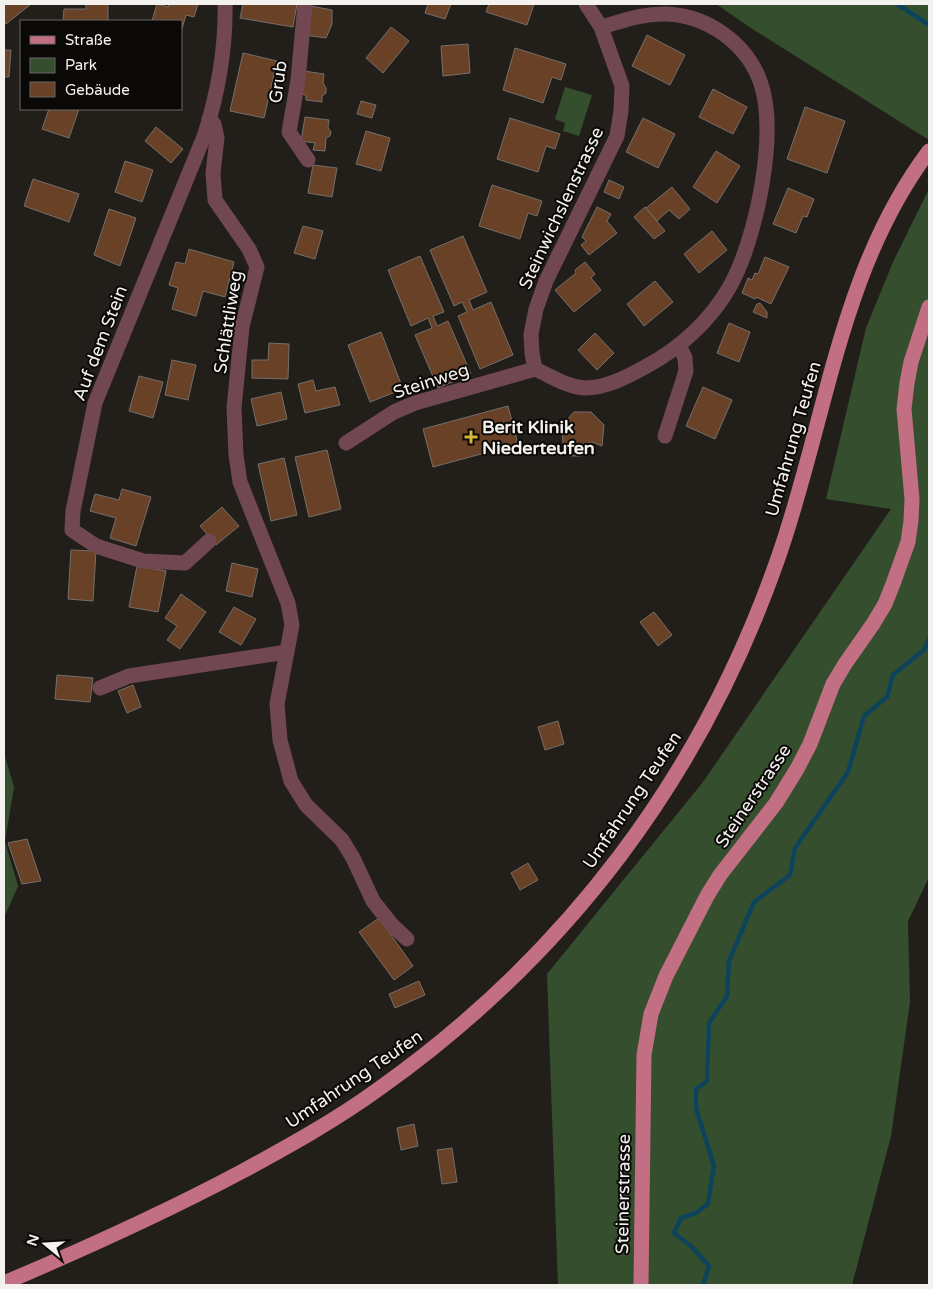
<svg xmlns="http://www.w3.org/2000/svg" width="933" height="1289" viewBox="0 0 933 1289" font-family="'Varela Round',sans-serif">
	<rect width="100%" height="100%" fill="#221f1b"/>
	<!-- green -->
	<g fill="#354f2e">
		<path d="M716 4H929V140L751 28Z"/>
		<path d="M565 87 592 95 579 136 563 131 565 123 555 119Z"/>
		<path d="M929 189V877L908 921 910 1002 891 1136 852 1285H558L547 974 703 782 891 509 826 499 866 328 893 262Z"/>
		<path d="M4 753 14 787 5 841 18 886 4 918Z"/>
	</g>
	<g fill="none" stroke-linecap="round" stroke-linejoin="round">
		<!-- stream -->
		<g stroke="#0d445b" stroke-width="4.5">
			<path d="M897 4 929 25"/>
			<path d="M703 1285 709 1266 691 1246 674 1233 681 1218 696 1213 708 1204 714 1166 696 1108V1089L707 1081 709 1023 727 996 729 961 754 902 790 875 795 848 848 772 864 716 887 697 893 675 924 650 929 639"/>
		</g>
	</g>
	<!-- building -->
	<g fill="#684127" stroke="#756f6b">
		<path d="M4 4H31L6 24 4 21Z"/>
		<path d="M86 4H108V21H63L64 9H86Z"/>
		<path d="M157 4 168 7 169 4H198L194 17 186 15 181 32V21H152Z"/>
		<path d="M243 4H297L293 27 240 18Z"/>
		<path d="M428 4H451L445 19 425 13Z"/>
		<path d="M489 4H534L527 25 486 12Z"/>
		<path d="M311 6 332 10V24L326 38 305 35Z"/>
		<path d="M391 27 409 41 383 73 366 58Z"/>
		<path d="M647 35 685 55 670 85 632 66Z"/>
		<path d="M468 44 470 73 443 76 441 46Z"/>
		<path d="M515 48 566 64 561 80 552 77 543 103 503 90Z"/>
		<path d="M4 50H11L9 77H4Z"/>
		<path d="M243 53 277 61 264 118 230 111Z"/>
		<path d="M304 71 324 74 323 83 326 88V93L322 96V102L306 100V95L300 94Z"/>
		<path d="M713 89 747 107 733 134 699 117Z"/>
		<path d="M361 101 376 105 372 118 357 114Z"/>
		<path d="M805 107 845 121 827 173 787 159Z"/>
		<path d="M49 109H79L69 138 42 129Z"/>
		<path d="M305 117 329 120 328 128 331 132 330 136 326 138 325 151 313 150 315 143 301 141Z"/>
		<path d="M510 118 560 134 555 149 546 146 538 172 497 159Z"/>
		<path d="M643 118 675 134 658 168 626 152Z"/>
		<path d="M156 127 183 149 171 163 145 141Z"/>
		<path d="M366 131 390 138 381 171 356 164Z"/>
		<path d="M716 151 740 166 717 203 693 187Z"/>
		<path d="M125 161 153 170 142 202 115 192Z"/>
		<path d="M313 165 337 168 332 197 308 193Z"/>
		<path d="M33 179 79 194 69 222 24 206Z"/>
		<path d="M609 180 624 187 619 199 604 192Z"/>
		<path d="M492 185 542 201 537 216 528 213 520 239 479 226Z"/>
		<path d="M672 187 690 209 679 219 669 210 657 221 646 208Z"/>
		<path d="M788 188 814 199 807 217 803 216 796 233 773 224Z"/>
		<path d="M597 207 611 214 607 221 617 233 589 255 581 245 586 241 582 237Z"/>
		<path d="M645 207 665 231 654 239 634 217Z"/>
		<path d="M109 209 136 218 120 266 94 255Z"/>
		<path d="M303 226 323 231 315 259 294 253Z"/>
		<path d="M712 231 727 250 699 273 684 254Z"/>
		<path d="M463 236 487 292 469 300 473 310 491 302 513 355 480 369 458 316 467 312 462 302 454 306 430 250Z"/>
		<path d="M189 249 234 262 225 297 203 291 196 316 172 309 178 288 169 285 176 262 185 264Z"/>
		<path d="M420 256 444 312 433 316 437 326 448 321 471 374 438 388 415 335 432 328 428 318 411 326 388 270Z"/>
		<path d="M765 257 789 267 771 304 756 297 755 299 742 293 748 278 752 280 755 273 758 274Z"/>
		<path d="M585 262 595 274 591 278 601 290 574 312 555 290 576 273 575 270Z"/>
		<path d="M655 281 673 302 644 326 627 304Z"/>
		<path d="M760 303 767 312V318L753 312 757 304Z"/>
		<path d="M729 323 750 332 739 362 717 353Z"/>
		<path d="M381 332 403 389 370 402 348 345Z"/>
		<path d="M595 333 614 353 597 370 578 350Z"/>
		<path d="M269 343 289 344 288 379 252 378V360H268Z"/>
		<path d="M172 360 196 365 188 400 165 395Z"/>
		<path d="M139 376 163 382 153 418 129 411Z"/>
		<path d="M313 380 316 391 335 387 340 405 305 413 298 384Z"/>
		<path d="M703 387 732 400 715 439 686 426Z"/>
		<path d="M281 392 287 419 257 426 251 399Z"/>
		<path d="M508 406 518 444 433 467 423 429Z"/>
		<path d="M574 412H591L604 425 602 446 592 442 584 445 582 456H571L563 443 562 431 564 423Z"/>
		<path d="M327 450 341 509 309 517 295 457Z"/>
		<path d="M284 458 297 515 271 521 258 464Z"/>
		<path d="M122 489 151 497 136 546 110 538 116 518 90 511 95 494 119 500Z"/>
		<path d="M222 507 239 526 216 545 200 526Z"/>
		<path d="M71 550 96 551 93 601 68 599Z"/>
		<path d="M232 563 258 569 252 597 226 591Z"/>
		<path d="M137 566 166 571 158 612 129 607Z"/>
		<path d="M181 594 206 612 180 649 167 640 177 626 165 618Z"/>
		<path d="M234 607 256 619 241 645 219 632Z"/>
		<path d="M654 612 672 635 658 646 640 622Z"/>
		<path d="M57 675 93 678 90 702 55 699Z"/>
		<path d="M133 685 141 707 127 713 118 691Z"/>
		<path d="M558 721 564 744 545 750 538 727Z"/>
		<path d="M27 839 41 881 22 884 8 843Z"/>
		<path d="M528 863 538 880 520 890 511 873Z"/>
		<path d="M379 918 413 966 394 980 359 932Z"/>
		<path d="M419 981 425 995 395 1008 389 994Z"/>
		<path d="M414 1124 418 1146 401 1150 397 1128Z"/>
		<path d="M452 1148 457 1182 442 1184 437 1150Z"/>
	</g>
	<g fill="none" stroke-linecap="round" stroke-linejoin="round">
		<!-- minor -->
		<g stroke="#714851" stroke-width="15">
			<path d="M305 4 298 80 289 132 308 160"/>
			<path d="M586 4 601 27 622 86 621 111 617 136 546 281 536 309 531 334 532 353 535 369C551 376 567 387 585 388 606 388 627 377 645 367 679 349 710 321 729 288 756 241 779 132 760 81 746 43 708 16 667 14 644 13 623 21 601 27"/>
			<path d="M209 119 214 124 217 138 213 173 215 200 249 249 257 267 242 327 234 408 236 455 240 482 288 603 292 625 277 704 280 740 291 781 306 805 342 840 353 858 373 901 392 925 407 939"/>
			<path d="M665 436 686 371 685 358 679 345"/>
			<path d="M346 443 394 412 415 403 535 369"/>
			<path d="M209 541 185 563 143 561 96 546 72 530 73 511 95 403 205 134C218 92 226 48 225 4"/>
			<path d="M100 688 129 676 287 652"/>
		</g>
		<!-- major -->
		<g stroke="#c26e83" stroke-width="15">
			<path d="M4 1283C84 1249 164 1213 241 1172 289 1146 336 1120 380 1088 567 955 701 777 777 561 826 424 839 270 929 151"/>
			<path d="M641 1285 644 1055 651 1014 666 976 707 896 720 875 776 803 797 769 810 744 833 684 845 664 873 624 885 604 893 584 908 542 911 521 912 499 904 409 907 383 911 362 929 307"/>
		</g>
	</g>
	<!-- markers -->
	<path fill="#d3b635" stroke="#0b0907" stroke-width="2" d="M468.5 429.5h5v5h5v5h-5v5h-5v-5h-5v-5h5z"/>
	<g text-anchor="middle" stroke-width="4" stroke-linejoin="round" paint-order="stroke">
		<!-- street labels -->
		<g font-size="18" fill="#f4f2ef" stroke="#0b0907">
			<text transform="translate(278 82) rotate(-82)" y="6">Grub</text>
			<text transform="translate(561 208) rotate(-65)" y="6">Steinwichslenstrasse</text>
			<text transform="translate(228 322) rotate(-81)" y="6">Schlättliweg</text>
			<text transform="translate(100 343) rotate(-69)" y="6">Auf dem Stein</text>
			<text transform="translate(431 381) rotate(-18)" y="6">Steinweg</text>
			<text transform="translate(793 439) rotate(-74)" y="6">Umfahrung Teufen</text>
			<text transform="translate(753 796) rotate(-56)" y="6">Steinerstrasse</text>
			<text transform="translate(632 800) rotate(-56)" y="6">Umfahrung Teufen</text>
			<text transform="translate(354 1079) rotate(-34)" y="6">Umfahrung Teufen</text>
			<text transform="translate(623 1194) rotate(-89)" y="6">Steinerstrasse</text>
		</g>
		<!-- poi labels -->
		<g font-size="18" font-weight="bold" fill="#f4f2ef" stroke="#0b0907" text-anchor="start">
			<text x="482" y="433">Berit Klinik<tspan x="482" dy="21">Niederteufen</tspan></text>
		</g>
	</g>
	<!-- border -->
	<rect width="933" height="1289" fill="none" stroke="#f4f2ef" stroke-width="10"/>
	<!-- legend -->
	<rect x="20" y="20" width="162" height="90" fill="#0b0907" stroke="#686664"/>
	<rect x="30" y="36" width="25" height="8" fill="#c26e83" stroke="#686664"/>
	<text x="65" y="45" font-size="15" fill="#f4f2ef">Straße</text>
	<rect x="30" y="58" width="25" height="15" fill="#354f2e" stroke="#686664"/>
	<text x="65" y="70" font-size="15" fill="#f4f2ef">Park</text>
	<rect x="30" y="82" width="25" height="15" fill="#684127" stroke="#686664"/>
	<text x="65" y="95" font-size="15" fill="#f4f2ef">Gebäude</text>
	<!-- north arrow -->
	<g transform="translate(45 1244) rotate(288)" stroke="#0b0907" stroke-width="4" paint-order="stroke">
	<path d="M0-4L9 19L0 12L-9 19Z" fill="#f4f2ef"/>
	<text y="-8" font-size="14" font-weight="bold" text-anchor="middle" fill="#f4f2ef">N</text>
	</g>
</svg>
